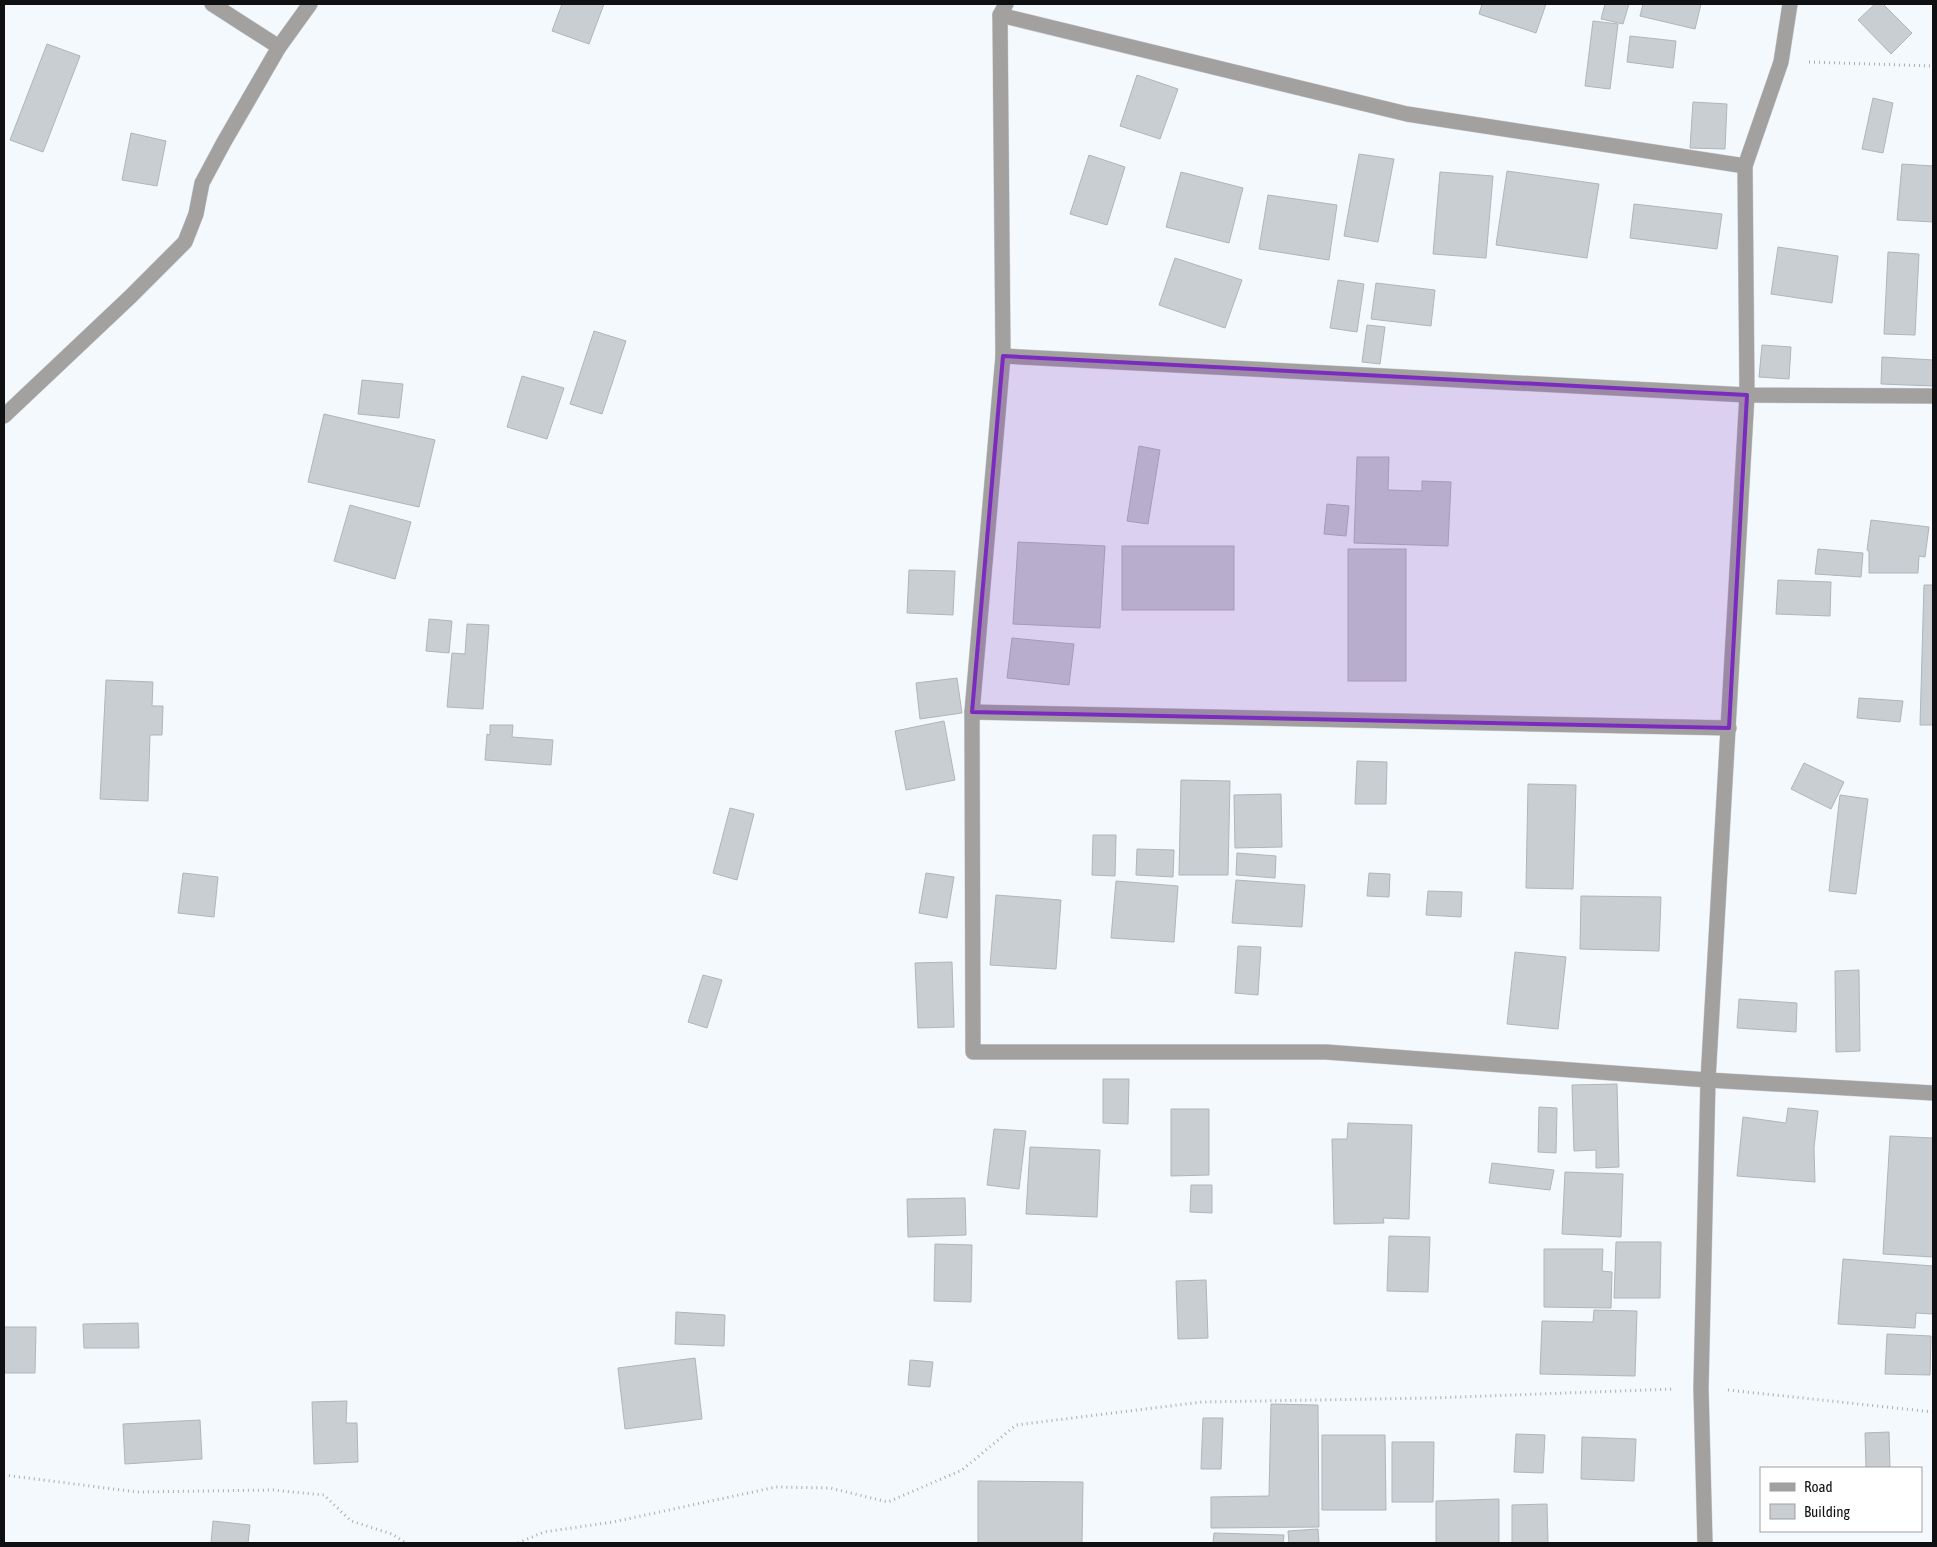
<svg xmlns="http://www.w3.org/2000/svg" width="1937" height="1547" viewBox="0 0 1937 1547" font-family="'Asap Condensed',sans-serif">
	<rect width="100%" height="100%" fill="#f4f9fe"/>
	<!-- building -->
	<g fill="#c9ced3" stroke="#b0b5ba">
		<path d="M562 4H604L589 44 552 31Z"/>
		<path d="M1482 4H1546L1536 33 1479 14Z"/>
		<path d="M1605 4H1629L1623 24 1601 19Z"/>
		<path d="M1643 4H1701L1695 29 1640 16Z"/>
		<path d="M1875 4H1883L1912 33 1891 54 1858 20Z"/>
		<path d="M1593 21 1618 24 1610 89 1585 86Z"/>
		<path d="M1630 36 1676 41 1673 68 1627 62Z"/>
		<path d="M47 44 80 56 43 152 10 140Z"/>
		<path d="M1137 75 1178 89 1160 139 1120 126Z"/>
		<path d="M1873 98 1893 103 1883 153 1862 149Z"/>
		<path d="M1693 102 1727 104 1725 149 1690 148Z"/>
		<path d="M131 133 166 141 157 186 122 180Z"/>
		<path d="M1359 154 1394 159 1378 242 1344 236Z"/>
		<path d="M1089 155 1125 167 1107 225 1070 214Z"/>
		<path d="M1902 164 1933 166V222L1897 220Z"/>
		<path d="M1507 171 1599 184 1587 258 1496 245Z"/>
		<path d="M1181 172 1243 188 1229 243 1166 227Z"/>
		<path d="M1440 172 1493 176 1486 258 1433 254Z"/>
		<path d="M1268 195 1337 205 1329 260 1259 249Z"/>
		<path d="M1634 204 1722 214 1717 249 1630 238Z"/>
		<path d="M1778 247 1838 256 1832 303 1771 294Z"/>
		<path d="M1888 252 1919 254 1915 335 1884 334Z"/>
		<path d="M1175 258 1242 280 1225 328 1159 305Z"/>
		<path d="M1338 280 1364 284 1357 332 1330 328Z"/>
		<path d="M1376 283 1435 290 1431 326 1371 319Z"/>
		<path d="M1367 325 1385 327 1380 364 1362 362Z"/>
		<path d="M594 331 626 341 602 414 570 404Z"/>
		<path d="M1762 345 1791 347 1789 379 1759 377Z"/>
		<path d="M1882 357 1933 360V386L1881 384Z"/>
		<path d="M522 376 564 388 547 439 507 427Z"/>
		<path d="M362 380 403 384 399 418 358 414Z"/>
		<path d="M324 414 435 440 419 507 308 482Z"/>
		<path d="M1139 446 1160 450 1148 524 1127 521Z"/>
		<path d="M1357 457H1389L1388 490 1422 491V481L1451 482 1448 546 1354 543Z"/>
		<path d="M1327 504 1349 506 1346 536 1324 534Z"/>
		<path d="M350 505 411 522 395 579 334 561Z"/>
		<path d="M1871 520 1929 527 1925 557 1919 556 1918 573H1869V551L1867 550Z"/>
		<path d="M1018 542 1105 546 1100 628 1013 624Z"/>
		<rect x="1122" y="546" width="112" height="64"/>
		<rect x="1348" y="549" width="58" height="132"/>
		<path d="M1818 549 1863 553 1861 577 1815 574Z"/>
		<path d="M909 570 955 571 953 615 907 613Z"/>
		<path d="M1778 580 1831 582 1830 616 1776 614Z"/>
		<path d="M1924 585H1933V725H1920Z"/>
		<path d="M429 619 452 621 449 653 426 651Z"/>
		<path d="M467 624 489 625 483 709 447 707 452 653 465 654Z"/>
		<path d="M1012 638 1074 644 1069 685 1007 678Z"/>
		<path d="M957 678 962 713 920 719 916 683Z"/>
		<path d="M106 680 153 682 152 706H163L162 735H150L148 801 100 799Z"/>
		<path d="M1859 698 1903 701 1900 722 1857 718Z"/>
		<path d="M944 721 955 780 906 790 895 731Z"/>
		<path d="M490 725H513L512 737 553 740 551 765 485 760 487 734 490 735Z"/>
		<path d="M1357 761 1387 762 1386 804H1355Z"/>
		<path d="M1804 763 1844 782 1831 809 1791 789Z"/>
		<path d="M1181 780 1230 781 1228 875H1179Z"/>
		<path d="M1528 784 1576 785 1573 889 1526 888Z"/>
		<path d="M1281 794 1282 847 1235 848 1234 795Z"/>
		<path d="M1840 795 1868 799 1856 894 1829 891Z"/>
		<path d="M730 808 754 814 737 880 713 873Z"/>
		<path d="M1093 835H1116L1115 876 1092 875Z"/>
		<path d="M1137 849 1174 850 1173 877 1136 875Z"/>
		<path d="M1237 853 1276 856 1275 878 1236 875Z"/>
		<path d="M183 873 218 877 214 917 178 913Z"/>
		<path d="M926 873 954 877 947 918 919 913Z"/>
		<path d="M1369 873 1390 874 1389 897 1367 896Z"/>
		<path d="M1236 880 1305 885 1302 927 1232 923Z"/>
		<path d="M1116 881 1178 886 1174 942 1111 938Z"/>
		<path d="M1428 891 1462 892 1461 917 1426 915Z"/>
		<path d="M996 895 1061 900 1056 969 990 965Z"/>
		<path d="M1581 896 1661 897 1659 951 1580 949Z"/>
		<path d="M1238 946 1261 947 1258 995 1235 993Z"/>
		<path d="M1515 952 1566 957 1558 1029 1507 1024Z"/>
		<path d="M952 962 954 1027 918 1028 915 963Z"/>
		<path d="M1859 970 1860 1051 1836 1052 1835 971Z"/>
		<path d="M703 975 722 980 707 1028 688 1022Z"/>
		<path d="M1739 999 1797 1003 1796 1032 1737 1028Z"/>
		<path d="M1103 1079H1129L1128 1124 1103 1123Z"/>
		<path d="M1617 1084 1619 1167 1596 1168V1150L1574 1151 1572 1085Z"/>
		<path d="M1539 1107 1557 1108 1556 1153 1538 1152Z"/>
		<path d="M1788 1108 1818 1111 1814 1148 1815 1182 1737 1176 1743 1117 1786 1123Z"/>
		<path d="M1171 1109H1209V1175L1171 1176Z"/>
		<path d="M1348 1123 1412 1125 1409 1219 1383 1218 1384 1223 1334 1224 1332 1139H1347Z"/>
		<path d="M994 1129 1026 1131 1019 1189 987 1185Z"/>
		<path d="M1890 1136 1933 1138V1257L1883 1254Z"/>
		<path d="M1030 1147 1100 1150 1097 1217 1026 1214Z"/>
		<path d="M1492 1163 1554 1170 1550 1190 1489 1183Z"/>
		<path d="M1565 1172 1623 1174 1621 1237 1562 1234Z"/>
		<path d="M1191 1185H1212V1213L1190 1212Z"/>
		<path d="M965 1198 966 1235 908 1237 907 1199Z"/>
		<path d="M1389 1236 1430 1237 1428 1292 1387 1291Z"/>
		<path d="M1616 1242H1661L1660 1298H1614Z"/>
		<path d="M935 1244 972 1245 971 1302 934 1301Z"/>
		<path d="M1544 1249H1603L1602 1271 1612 1272 1611 1308 1544 1307Z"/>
		<path d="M1843 1259 1933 1266V1314L1916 1313 1915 1328 1838 1324Z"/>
		<path d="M1206 1280 1208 1338 1178 1339 1176 1281Z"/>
		<path d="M1594 1310 1637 1311 1635 1376 1540 1374 1542 1321 1593 1322Z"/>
		<path d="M676 1312 725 1315 724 1346 675 1344Z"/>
		<path d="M138 1323 139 1348H84L83 1324Z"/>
		<path d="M4 1327H36L35 1373H4Z"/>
		<path d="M1887 1334 1931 1336 1930 1375 1885 1374Z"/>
		<path d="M695 1358 702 1419 625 1429 618 1368Z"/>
		<path d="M910 1360 933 1362 930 1387 908 1385Z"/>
		<path d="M347 1401 346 1423H357L358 1462 314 1464 312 1402Z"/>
		<path d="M1271 1404 1318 1405 1319 1527 1211 1528V1497L1269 1496Z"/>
		<path d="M1203 1418H1223L1221 1469H1201Z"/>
		<path d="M200 1420 202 1459 125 1464 123 1424Z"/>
		<path d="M1889 1432 1890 1468H1866L1865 1433Z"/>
		<path d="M1516 1434 1545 1435 1543 1473 1514 1472Z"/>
		<path d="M1322 1435H1385L1386 1510H1322Z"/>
		<path d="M1582 1437 1636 1439 1634 1481 1581 1479Z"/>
		<path d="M1392 1442H1434L1433 1502H1392Z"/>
		<path d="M978 1481 1083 1482 1082 1543H978Z"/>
		<path d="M1499 1499V1543H1436V1501Z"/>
		<path d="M1547 1504 1548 1543H1512V1505Z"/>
		<path d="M213 1521 250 1525 248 1543H211Z"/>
		<path d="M1318 1529 1319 1543H1289L1288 1531Z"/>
		<path d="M1214 1533 1284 1535 1283 1543H1213Z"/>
	</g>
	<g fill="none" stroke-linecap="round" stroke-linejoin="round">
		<defs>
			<g id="street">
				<path d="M212 4 279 47 310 4"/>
				<path d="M1006 4 1000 15 1407 114 1745 166"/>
				<path d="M1000 15 1003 356 972 712 973 1052H1326L1708 1080 1933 1093"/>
				<path d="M1003 356 1747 395 1933 396"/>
				<path d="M4 416 130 297 185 242 196 214 202 183 224 142 279 47"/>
				<path d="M972 712 1729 728"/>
				<path d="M1705 1543 1701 1388 1708 1080 1747 395 1745 166 1781 62 1790 4"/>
			</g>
		</defs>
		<!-- street casing -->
		<use href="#street" stroke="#cfd4d8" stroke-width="16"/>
		<!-- path -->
		<g stroke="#a9adb2" stroke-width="3" stroke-dasharray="1 4" stroke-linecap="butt">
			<path d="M1809 62 1933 66"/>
			<path d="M1728 1390 1933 1412"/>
			<path d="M4 1475 137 1492 273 1490 324 1495 351 1521 392 1534 406 1543"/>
			<path d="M518 1543 544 1532 613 1522 776 1487 830 1488 888 1502 962 1470 1016 1425 1202 1402 1432 1398 1674 1389"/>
		</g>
		<!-- street -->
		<use href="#street" stroke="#a3a0a0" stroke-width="15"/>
	</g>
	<!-- marked area -->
	<path fill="#7b2cbf" fill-opacity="0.2" stroke="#7b2cbf" stroke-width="4" stroke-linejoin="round" d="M1003 356 1747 395 1729 728 972 712Z"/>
	<!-- border -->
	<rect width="1937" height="1547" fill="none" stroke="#0e1012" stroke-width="10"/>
	<!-- legend -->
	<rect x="1760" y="1467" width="162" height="65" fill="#ffffff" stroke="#9f9fa0"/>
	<rect x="1770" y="1483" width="25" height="8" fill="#a3a0a0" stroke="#9f9fa0"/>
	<text x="1804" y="1492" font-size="15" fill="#0e1012">Road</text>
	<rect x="1770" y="1504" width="25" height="15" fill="#c9ced3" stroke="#9f9fa0"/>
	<text x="1804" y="1517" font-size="15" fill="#0e1012">Building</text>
</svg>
